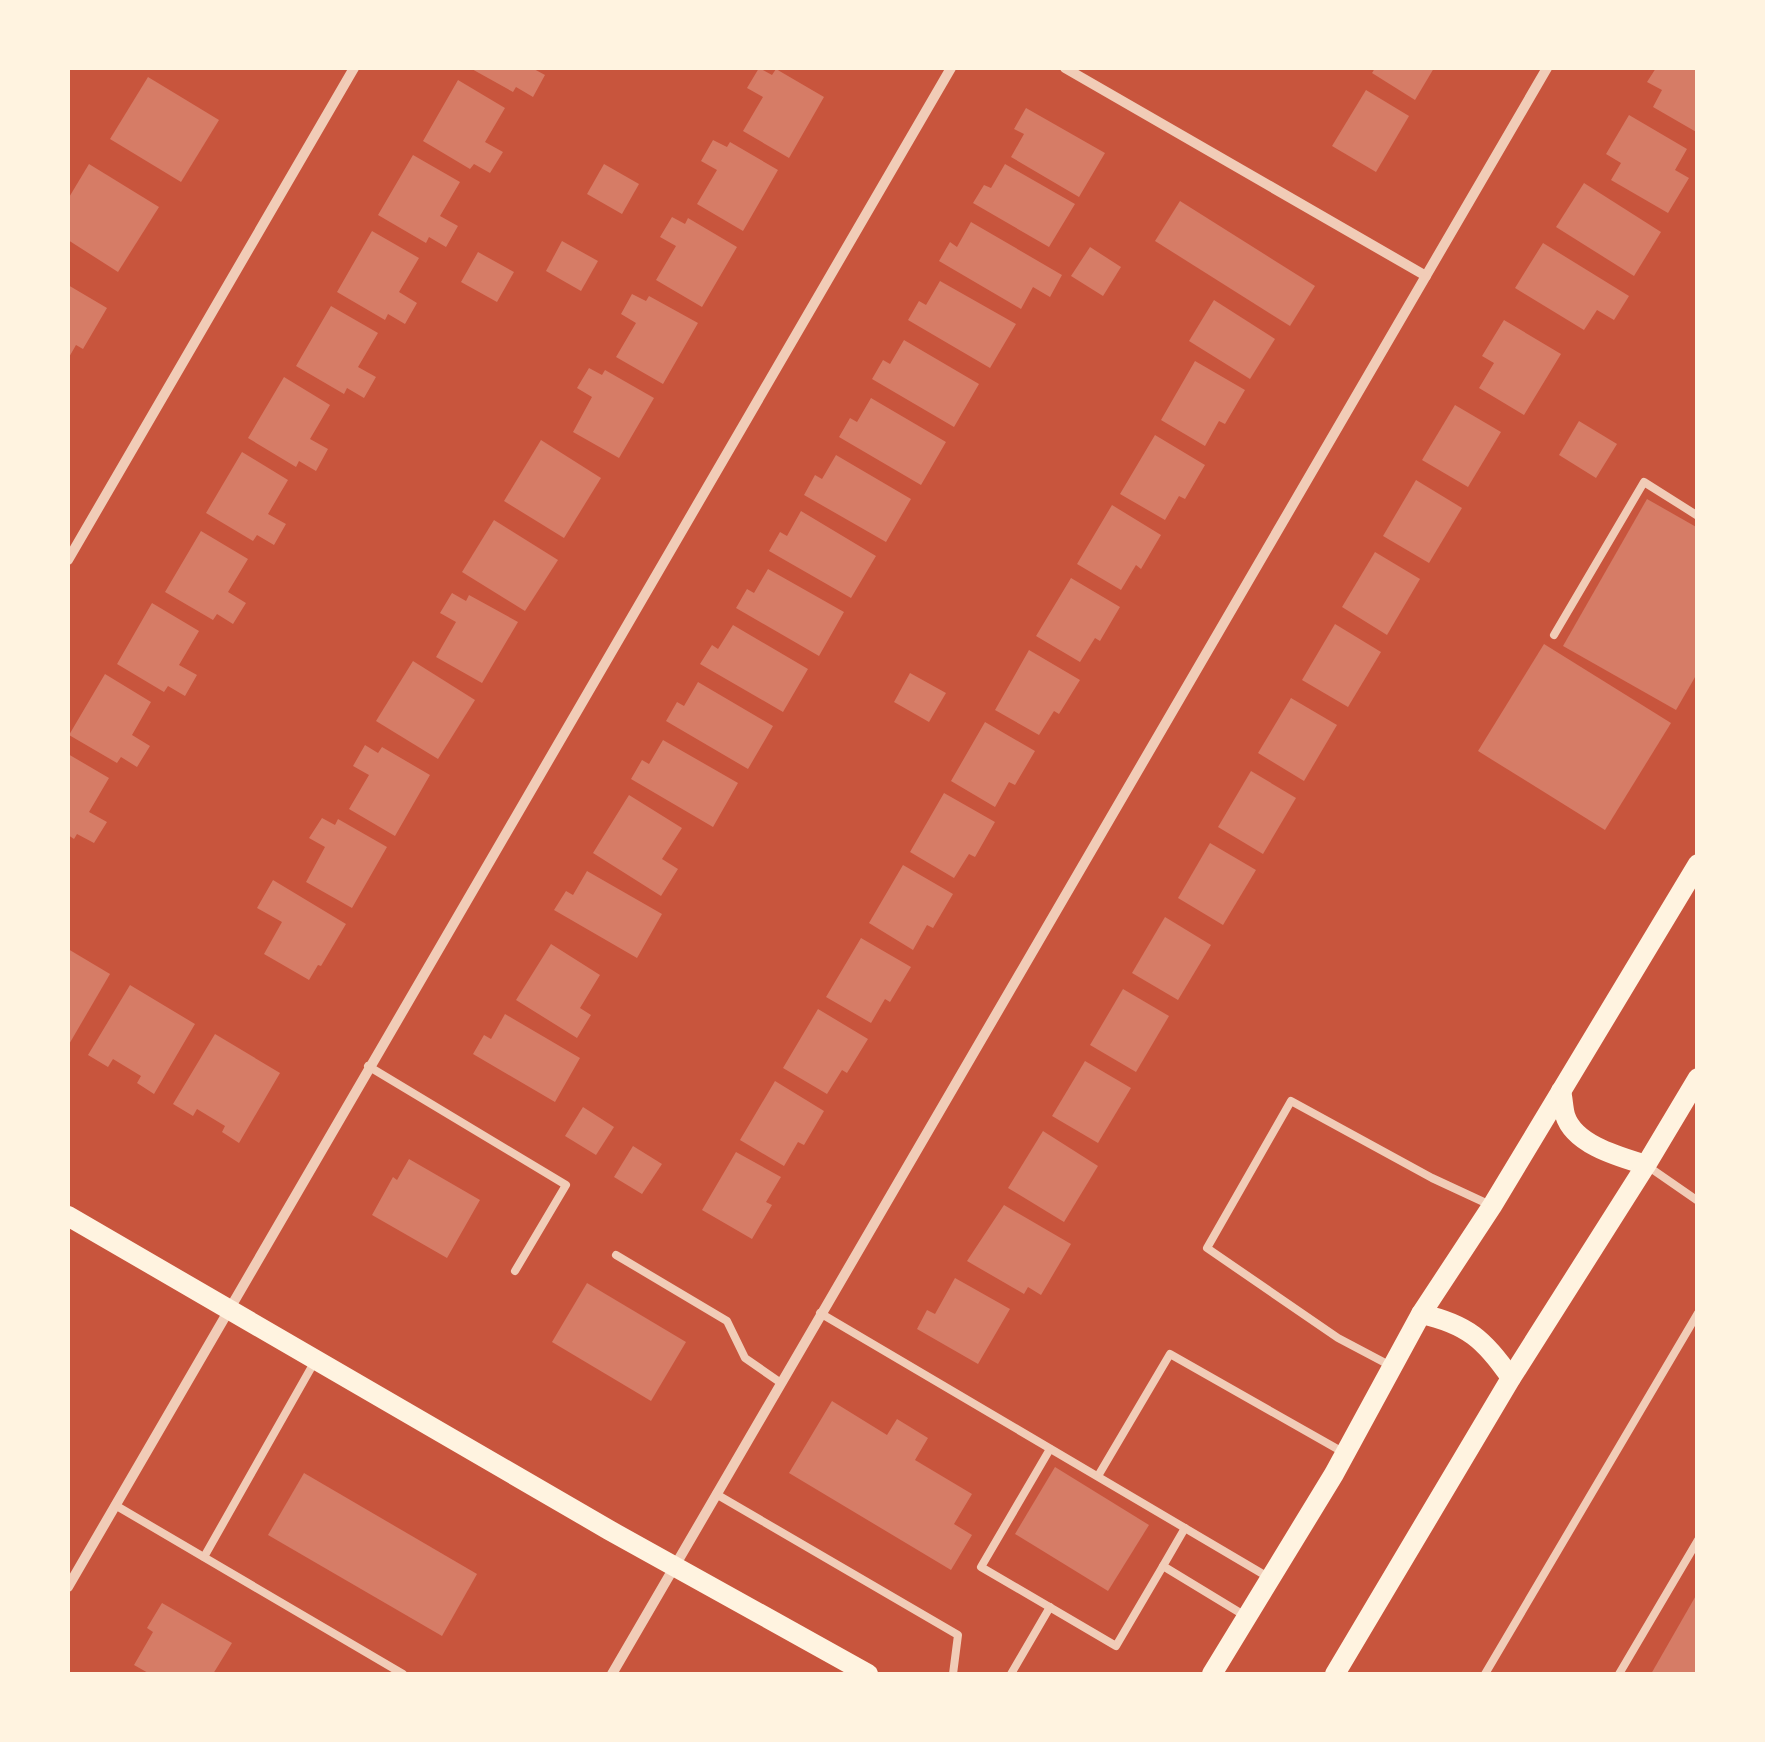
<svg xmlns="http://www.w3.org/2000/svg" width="1765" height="1742" viewBox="0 0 1765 1742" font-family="'PT Sans Narrow',sans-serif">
	<rect width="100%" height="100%" fill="#c8553d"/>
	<!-- building -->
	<g fill="#d67c66">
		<path d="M470 68H532L545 75 533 97 516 87 513 92Z"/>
		<path d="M759 68 772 75 776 69 824 97 789 158 743 131 763 97 747 88Z"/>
		<path d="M1375 68H1434L1415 100 1372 73Z"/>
		<path d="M1656 68H1698V133L1653 107 1662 90 1647 82Z"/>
		<path d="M148 77 219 120 181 182 110 139Z"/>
		<path d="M458 80 505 108 485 142 503 152 490 173 474 164 470 169 423 141Z"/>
		<path d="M1366 90 1409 116 1376 172 1332 146Z"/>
		<path d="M1026 108 1105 153 1079 197 1011 157 1024 134 1014 129Z"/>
		<path d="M1629 115 1687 149 1675 170 1689 178 1668 213 1611 180 1621 163 1606 154Z"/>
		<path d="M713 140 727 147 730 142 778 170 743 231 697 204 717 170 701 161Z"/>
		<path d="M413 155 460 182 440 216 458 226 446 247 429 237 426 243 378 215Z"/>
		<path d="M89 164 159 207 118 272 68 240V199Z"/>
		<path d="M604 164 639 184 622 214 587 194Z"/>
		<path d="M1005 164 1075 204 1049 247 973 203 984 185 991 188Z"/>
		<path d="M1584 183 1661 232 1634 276 1556 227Z"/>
		<path d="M1180 201 1315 286 1290 326 1155 241Z"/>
		<path d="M672 217 685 224 688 218 737 247 702 307 656 280 676 246 660 237Z"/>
		<path d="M971 222 1062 275 1050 297 1033 287 1021 309 939 261 950 242 957 247Z"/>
		<path d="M372 231 419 258 399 292 417 303 405 324 388 314 385 320 337 292Z"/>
		<path d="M562 241 598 261 581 291 546 271Z"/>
		<path d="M1543 243 1629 296 1614 320 1597 310 1584 330 1515 288Z"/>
		<path d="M1090 247 1121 267 1103 296 1071 276Z"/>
		<path d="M478 252 514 272 497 302 461 282Z"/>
		<path d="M940 281 1016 324 990 368 908 320 919 301 926 305Z"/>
		<path d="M68 285 107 308 83 349 76 345 68 359Z"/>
		<path d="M632 294 646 301 649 296 698 323 663 384 616 357 636 323 621 314Z"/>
		<path d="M1214 300 1275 339 1250 379 1189 341Z"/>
		<path d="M331 306 378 333 358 367 376 377 364 398 347 388 344 394 296 366Z"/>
		<path d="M1504 320 1561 354 1524 415 1479 388 1494 363 1482 356Z"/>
		<path d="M904 340 979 384 954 427 872 379 883 360 890 364Z"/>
		<path d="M1195 361 1245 390 1225 424 1219 421 1205 446 1161 420Z"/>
		<path d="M589 368 602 375 605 370 654 398 619 458 573 432 592 397 577 388Z"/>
		<path d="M284 377 330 405 310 439 328 449 316 471 299 461 296 467 248 438Z"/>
		<path d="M871 398 946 442 921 485 839 437 850 418 857 422Z"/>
		<path d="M1455 405 1501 432 1468 487 1422 460Z"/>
		<path d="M1579 421 1617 444 1596 478 1559 455Z"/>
		<path d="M1155 435 1205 465 1185 499 1179 496 1165 520 1120 494Z"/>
		<path d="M541 440 601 478 564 538 504 501Z"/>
		<path d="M242 452 288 480 268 514 286 524 274 545 257 535 253 541 206 513Z"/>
		<path d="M836 455 911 499 886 542 804 495 815 475 822 479Z"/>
		<path d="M1416 480 1462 508 1429 563 1383 536Z"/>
		<path d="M1647 499 1698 528V672L1676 710 1563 646Z"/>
		<path d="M1112 505 1161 535 1141 569 1136 565 1121 590 1077 564Z"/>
		<path d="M801 511 876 556 851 598 769 551 780 532 787 536Z"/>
		<path d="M494 520 558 560 525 611 462 572Z"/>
		<path d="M201 531 248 559 228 592 246 603 233 624 217 614 213 620 165 592Z"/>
		<path d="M1375 552 1420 579 1387 635 1342 607Z"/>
		<path d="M768 569 844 612 819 656 736 608 747 589 754 593Z"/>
		<path d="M1071 578 1120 607 1100 641 1095 638 1080 662 1036 636Z"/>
		<path d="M452 593 466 601 469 595 518 622 482 683 436 657 456 622 440 613Z"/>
		<path d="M152 603 199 631 179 665 197 675 185 696 168 686 164 692 117 664Z"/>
		<path d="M1335 624 1381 652 1348 707 1302 680Z"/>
		<path d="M733 625 808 669 783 712 700 664 712 645 718 649Z"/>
		<path d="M1544 644 1671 723 1605 830 1478 751Z"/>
		<path d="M1029 650 1080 680 1059 714 1054 711 1039 735 995 710Z"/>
		<path d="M413 661 475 700 438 759 376 721Z"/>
		<path d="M910 673 946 693 929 722 894 702Z"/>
		<path d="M105 674 151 702 132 735 150 746 137 767 121 757 117 763 69 735Z"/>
		<path d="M698 682 773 726 748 769 666 721 677 702 684 706Z"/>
		<path d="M1291 698 1337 725 1304 781 1258 753Z"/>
		<path d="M985 722 1035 751 1015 785 1009 782 995 807 951 781Z"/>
		<path d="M663 740 738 783 713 827 631 779 642 760 649 764Z"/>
		<path d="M365 745 378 753 382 747 430 775 395 836 349 809 369 775 353 766Z"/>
		<path d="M68 754 109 778 89 812 107 822 94 843 77 834 74 839 68 835Z"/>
		<path d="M1251 771 1296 798 1263 854 1218 827Z"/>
		<path d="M944 793 995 822 975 857 969 854 954 878 910 852Z"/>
		<path d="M629 795 682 828 662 859 678 869 661 896 593 853Z"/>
		<path d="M322 818 335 825 338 819 387 847 352 908 306 882 325 847 309 838Z"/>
		<path d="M1210 843 1256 870 1223 925 1178 898Z"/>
		<path d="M903 865 953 894 933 928 927 925 913 950 869 923Z"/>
		<path d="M587 871 662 914 637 958 554 910 566 891 573 895Z"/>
		<path d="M273 880 346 924 321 966 318 965 309 980 264 954 282 922 257 908Z"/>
		<path d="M1165 917 1211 945 1178 1000 1132 973Z"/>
		<path d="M861 938 911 967 890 1002 885 999 871 1023 826 997Z"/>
		<path d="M551 944 600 975 580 1008 591 1015 577 1038 516 1000Z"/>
		<path d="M68 949 110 974 68 1046Z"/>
		<path d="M130 985 195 1024 154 1094 137 1083 141 1076 113 1059 108 1067 88 1055Z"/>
		<path d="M1123 989 1169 1016 1136 1072 1090 1045Z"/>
		<path d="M818 1009 868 1039 847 1073 842 1070 827 1094 783 1068Z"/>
		<path d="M505 1014 580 1058 555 1102 473 1054 484 1035 491 1039Z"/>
		<path d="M215 1034 280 1073 239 1143 222 1132 225 1126 197 1109 193 1116 173 1104Z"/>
		<path d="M1085 1061 1131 1088 1098 1143 1052 1116Z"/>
		<path d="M775 1081 824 1111 804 1145 798 1142 784 1166 740 1140Z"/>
		<path d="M583 1107 614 1127 596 1155 565 1136Z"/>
		<path d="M1043 1131 1098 1166 1064 1222 1008 1188Z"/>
		<path d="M633 1146 662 1164 642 1194 614 1177Z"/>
		<path d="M736 1152 781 1177 766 1202 772 1205 752 1239 702 1210Z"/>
		<path d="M409 1159 480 1200 447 1258 372 1215 393 1177 397 1180Z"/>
		<path d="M1004 1205 1071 1244 1041 1295 1028 1287 1024 1294 967 1261Z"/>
		<path d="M955 1278 1010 1309 978 1364 917 1329 927 1310 935 1314Z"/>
		<path d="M587 1283 686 1342 651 1401 552 1342Z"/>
		<path d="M832 1401 887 1435 897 1419 928 1438 915 1460 972 1494 954 1524 972 1535 951 1570 789 1473Z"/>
		<path d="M1055 1467 1149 1525 1108 1591 1015 1534Z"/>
		<path d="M304 1473 477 1574 442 1636 268 1535Z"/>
		<path d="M1698 1592V1674H1651Z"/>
		<path d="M162 1603 232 1643 213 1674H150L134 1665 153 1632 147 1628Z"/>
	</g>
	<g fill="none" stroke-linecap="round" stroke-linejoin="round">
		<!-- service -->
		<g stroke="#f1ccb7" stroke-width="8">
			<path d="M1554 635 1644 482 1698 516"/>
			<path d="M368 1066 566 1185 515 1271"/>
			<path d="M1646 1165 1698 1201"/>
			<path d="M616 1255 727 1321 745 1358 781 1383"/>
			<path d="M820 1313 1268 1577"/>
			<path d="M1391 1366 1338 1338 1207 1248 1291 1101 1432 1178 1488 1204"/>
			<path d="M1050 1449 981 1567 1116 1646 1163 1566"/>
			<path d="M1098 1476 1170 1354 1341 1451"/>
			<path d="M716 1494 958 1635 953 1674"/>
			<path d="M115 1505 403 1674"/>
			<path d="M1185 1528 1163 1566 1247 1617"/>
			<path d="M204 1557 315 1361"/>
			<path d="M1011 1674 1050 1607"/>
			<path d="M1485 1674 1698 1313"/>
			<path d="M1619 1674 1698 1540"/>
		</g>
		<!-- minor -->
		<g stroke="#f1ccb7" stroke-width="10">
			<path d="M1065 68 1426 276"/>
			<path d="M68 560 354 68"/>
			<path d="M68 1587 951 68"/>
			<path d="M612 1674 1547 68"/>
		</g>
		<!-- secondary -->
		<g stroke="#fff3e0" stroke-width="20">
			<path d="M1561 1091C1563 1099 1563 1108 1565 1115 1574 1145 1620 1157 1646 1165"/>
			<path d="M68 1216 609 1530 868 1674"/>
			<path d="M1421 1314C1467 1324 1485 1340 1511 1378"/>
			<path d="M1212 1674 1334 1474 1421 1314 1492 1206 1698 864"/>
			<path d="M1335 1674 1511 1378 1646 1165 1698 1078"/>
		</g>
	</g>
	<!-- border -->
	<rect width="1765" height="1742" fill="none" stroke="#fff3e0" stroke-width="140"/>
</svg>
